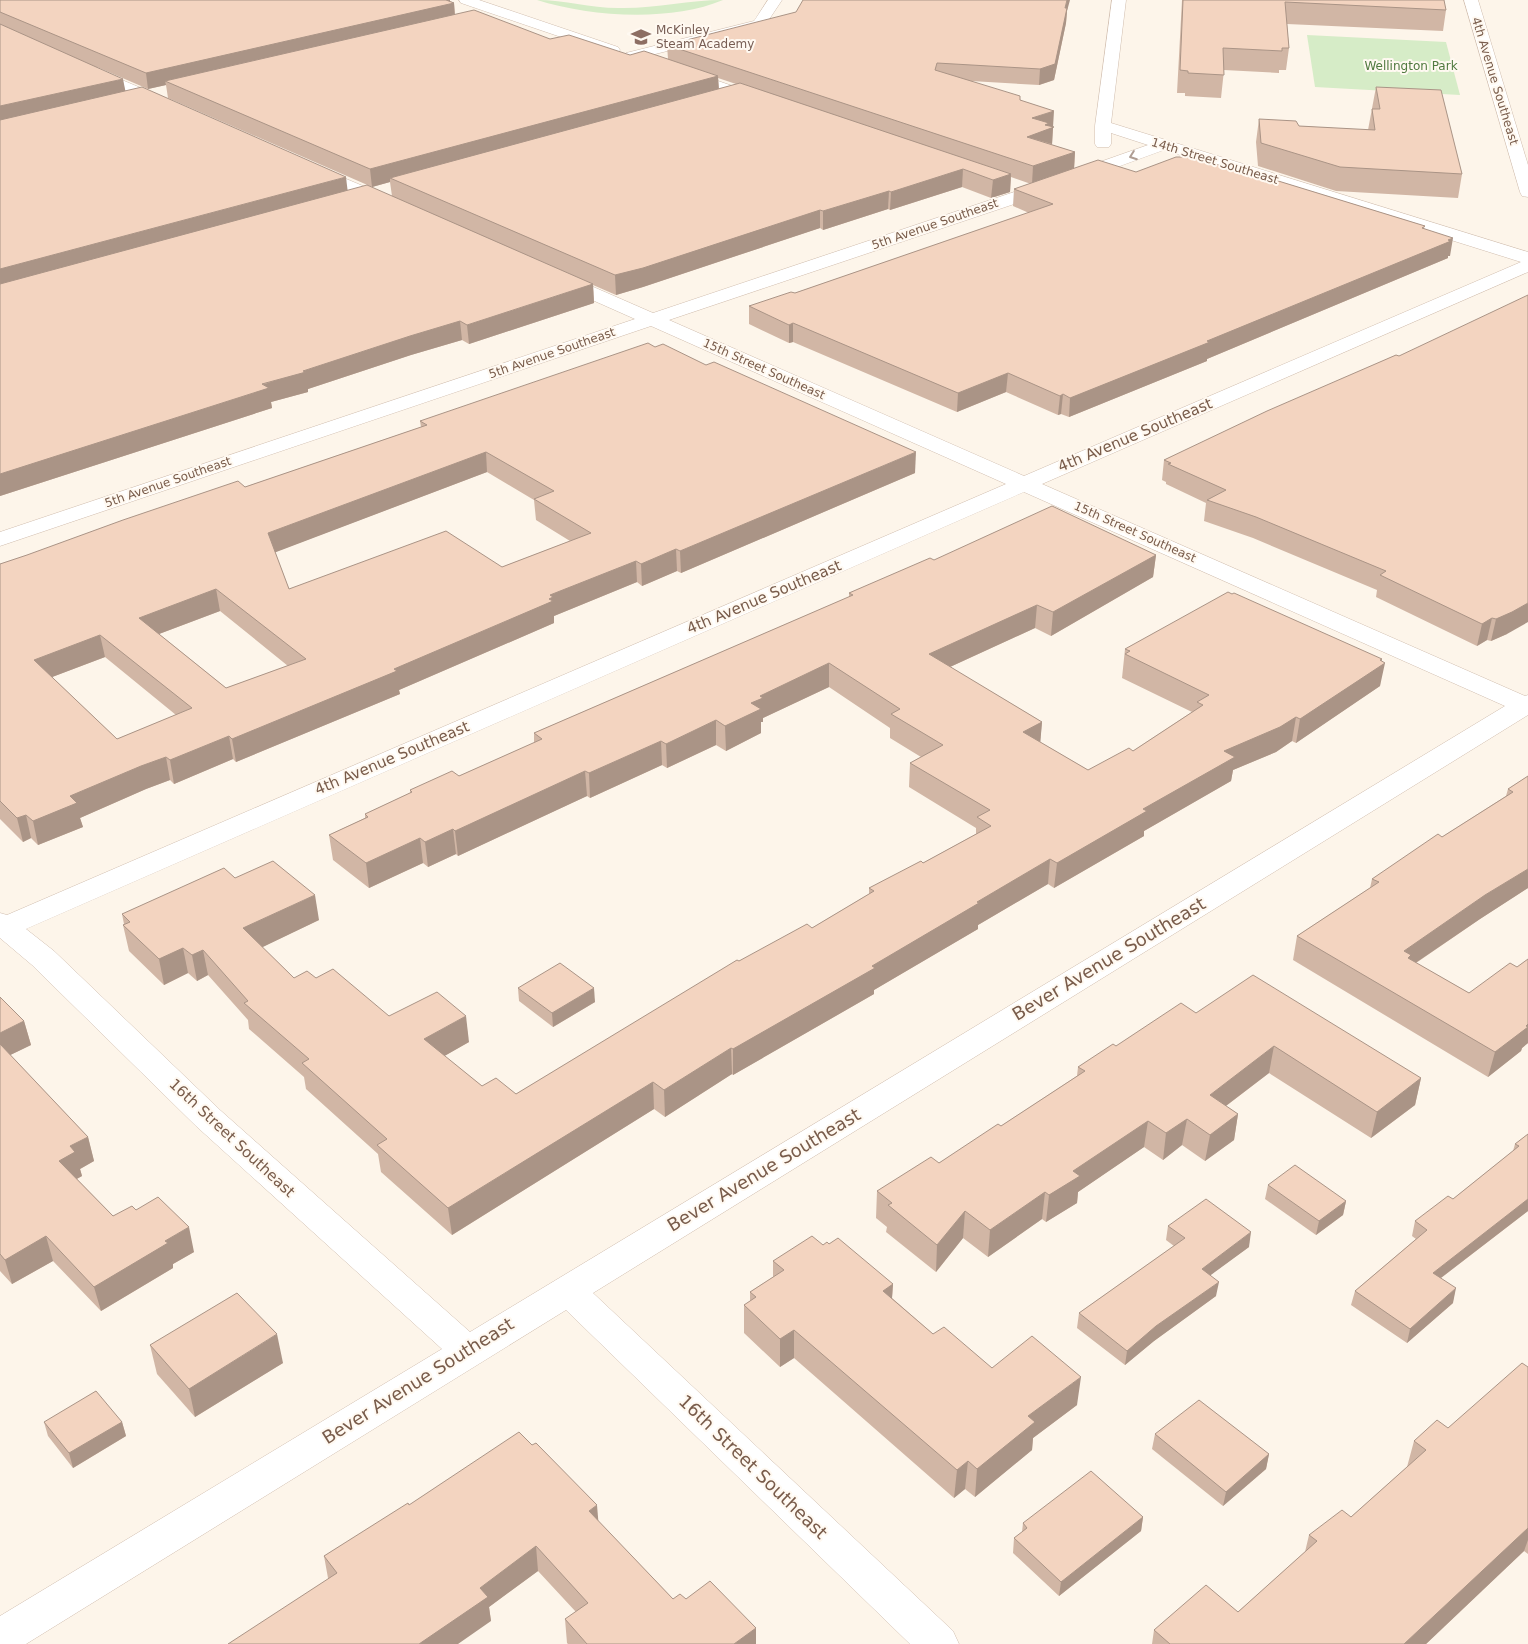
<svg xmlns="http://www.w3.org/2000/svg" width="1528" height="1644" viewBox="0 0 1528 1644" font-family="'DejaVu Sans',sans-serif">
	<rect width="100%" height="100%" fill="#fdf5ea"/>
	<!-- green -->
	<g fill="#d6ecc7">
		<path d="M537 0C565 0 590 8 618 8 654 9 688 0 723 0 671 22 590 17 537 0Z"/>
		<path d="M1307 35 1446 42 1460 95 1315 87Z"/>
	</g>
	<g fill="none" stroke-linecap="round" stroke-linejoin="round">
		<defs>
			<g id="minor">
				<path d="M459 0H479L618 47 620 50 618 53H608L461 3Z"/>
				<path d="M768 0H782L764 27 631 60 626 59 624 56 626 53 754 21Z"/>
				<path d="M1112 0H1126L1111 123 1528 252V272L1042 484 1525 696 1528 695V715L593 1293 953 1631 959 1644H910L566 1310 26 1644H0V1616L442 1349 196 1126 32 965 0 938V913L7 915 1006 484 651 326 0 546V532L635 319 554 283 551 279 554 275 560 274 566 275 653 313 1026 188 1148 145 1111 133V144L1109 147H1097L1095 144V126ZM1164 150 1521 262 1024 476 669 320 1038 196ZM1024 492 1505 706 470 1332 220 1110 54 951 26 929Z"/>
				<path d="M1464 0H1478L1528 165V197L1522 196 1520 192Z"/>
				<path d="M91 67 172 101 175 104 172 107H162L86 74 84 71 86 68Z"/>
				<path d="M683 69 765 97 768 100 765 103H755L678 76 676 73 678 70Z"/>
				<path d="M313 165 394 199 396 203 394 207H382L307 173 305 170 307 167Z"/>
			</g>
		</defs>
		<!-- minor casing -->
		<use href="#minor" stroke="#d0bdae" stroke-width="1"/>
		<!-- minor -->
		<use href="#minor" fill="#fff" fill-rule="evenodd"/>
	</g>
	<!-- wall -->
	<g fill="#d1b6a5" fill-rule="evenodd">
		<path d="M0 0 450 1 454 3 455 15 550 39 630 55 668 59 667 45 1067 11 1066 23 1054 80 1039 85 971 81 1020 100 1053 127 1052 145 1075 152 1074 169 1262 178V176L1425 226 1424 228 1450 256H1448V258L1207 359V361L1069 417 1061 414 1058 415 1006 392 957 412 793 342 789 343 749 324V306L795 293 1029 213 1013 206 1014 189 1031 184 1011 177 1010 192 991 198 962 187 890 210 888 209 823 230 820 228 643 287 616 295 593 285 594 303 469 344 462 340 411 355 308 389V392L271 402 272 408 0 496ZM97 67 148 89 166 85 168 98 372 187 390 182 392 196 348 190 126 91ZM718 78 736 84 719 89Z"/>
		<path d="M1182 0H1444L1446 10 1443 31 1287 24 1289 48 1286 70H1279V73L1224 70 1221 98 1185 96V93H1177Z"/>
		<path d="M1376 87 1462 174 1458 198 1336 191 1258 166 1256 142 1259 119 1299 126 1368 130Z"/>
		<path d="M1396 355 1507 634 1491 641 1487 640 1477 646 1376 597 1377 590 1253 538 1204 521 1206 503 1166 484V482L1162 480 1164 460Z"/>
		<path d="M420 421 915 473 681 573 677 571 642 586 637 582 554 616V623L399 690 400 694 236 762 233 759 174 784 170 780 146 789 80 818 83 827 38 845 31 838 23 842 0 819V564L245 487 421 427ZM487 472 534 500 536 520 570 541 502 567 289 589 275 552ZM220 611 288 666 226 688 159 634ZM105 657 176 715 117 739 52 677Z"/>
		<path d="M1156 555 1153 577 1051 636 1035 628 950 667 1042 722 1040 742 1088 770 1133 751 1192 712 1122 678 1125 649 1382 661 1380 686 1296 743 1292 741 1276 752 1233 770 1231 781 1144 831V836L1054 888 1048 884 978 925V929L874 990V994L733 1075 732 1074 665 1117 654 1109 452 1235 381 1172 378 1154 306 1089 304 1077 249 1029 248 1020 208 975 197 981 188 973 164 985 129 951 123 925 124 924 122 914 235 878 319 920 262 947 294 978H316L389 1016 469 1042 444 1056 482 1086 516 1094 739 961 812 928 869 894V888L923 863 976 834V828L909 787 910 763 921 757 890 738V728L829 687 763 718V722H761V733L726 751 716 745 667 768 662 765 590 798 587 796 458 856 456 854 428 867 423 863 369 888 333 860 329 835 365 818V814L410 793V790L459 776 534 743V733L849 597V593L934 560Z"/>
		<path d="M1528 776V888L1480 919 1416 963 1469 993 1517 967 1528 959V1043L1522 1048 1521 1051 1488 1077 1293 960 1297 936 1370 888 1372 879 1442 837 1506 796 1508 789Z"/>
		<path d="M518 988 595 1002 553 1027 519 1001Z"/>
		<path d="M0 997 24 1021 31 1045 10 1055 88 1137 94 1161 80 1169 82 1176 77 1179 113 1216 136 1210 194 1252 173 1264V1268L101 1311 53 1261 12 1284 0 1271Z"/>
		<path d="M1196 1013 1421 1078 1415 1105 1371 1138 1269 1073 1226 1106 1238 1114 1234 1140 1205 1161 1182 1145 1163 1160 1144 1147 1078 1192 1077 1203 1046 1222 1042 1219 988 1257 963 1238 936 1272 886 1232 887 1227 876 1218 877 1191 939 1163 1001 1126 1077 1076 1078 1067 1116 1046Z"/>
		<path d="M1528 1134V1211L1441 1278 1453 1303 1407 1343 1351 1305 1355 1291 1416 1239 1412 1236 1415 1221 1453 1199 1513 1151 1515 1144Z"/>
		<path d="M1268 1185 1346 1201 1343 1215 1316 1235 1265 1199Z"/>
		<path d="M1168 1226 1249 1247 1210 1275 1216 1296 1154 1341 1125 1365 1077 1328 1079 1313 1174 1246 1166 1240Z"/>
		<path d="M823 1245 893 1284 892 1298 933 1334 992 1368 1077 1405 1033 1438 1032 1450 975 1497 965 1489 954 1498 794 1358 780 1367 744 1333V1305L750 1301V1292L773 1277V1261Z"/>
		<path d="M150 1345 283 1363 195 1417 157 1374Z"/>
		<path d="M1528 1367V1554L1524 1551 1426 1644H1152L1154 1630 1238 1612 1305 1552 1309 1535 1351 1517 1407 1467 1414 1441 1448 1428Z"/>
		<path d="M44 1422H122L126 1436 73 1468 48 1436Z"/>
		<path d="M1155 1434 1269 1454 1266 1469 1223 1506 1152 1449Z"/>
		<path d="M409 1505 599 1522 673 1599H686L756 1628V1644H568L567 1643 565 1619 576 1612 538 1571 489 1607 491 1621 328 1578 324 1556Z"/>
		<path d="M1143 1517 1141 1531 1059 1596 1013 1553 1014 1538 1022 1532 1023 1523Z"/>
	</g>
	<!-- shaded-wall -->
	<g fill="#aa9486">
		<path d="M438 0H450V4L454 3 455 18 165 81 166 85 148 89 146 73Z"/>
		<path d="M1067 0H1070L1067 11 1066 23 1054 80 1039 85 1040 69 1065 8Z"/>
		<path d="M718 76 719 93 390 178V182L372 187 370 169Z"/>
		<path d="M123 79 126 94 0 123V106Z"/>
		<path d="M1054 111 1052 144 1027 137 1032 118Z"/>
		<path d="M1075 152 1074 169 1032 184 1033 166Z"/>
		<path d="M963 169 962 187 890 210 891 192Z"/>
		<path d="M1011 174 1010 192 991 198 993 180Z"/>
		<path d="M346 177 348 194 0 288V269Z"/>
		<path d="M889 191 888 209 823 230V211Z"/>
		<path d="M820 210V228L643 287 616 295 615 275Z"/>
		<path d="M1453 238 1450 256H1448V258L1207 359V361L1069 417 1070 398Z"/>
		<path d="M593 284 594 303 469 344 467 325Z"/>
		<path d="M460 321 462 340 411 355 308 389V392L271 402 272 408 0 496V474L303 371 410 336Z"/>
		<path d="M793 323V342L789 343V325Z"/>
		<path d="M1008 373 1006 392 957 412 958 393Z"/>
		<path d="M1063 394 1061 414 1058 415 1060 396Z"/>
		<path d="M486 452 487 472 271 554 268 533Z"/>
		<path d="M916 452 915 473 681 573 680 551Z"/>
		<path d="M676 549 677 571 642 586 641 564Z"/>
		<path d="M1156 555 1153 577 1051 636 1053 612Z"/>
		<path d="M636 561 637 582 554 616V623L399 690 400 694 236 762 232 739 394 669 550 595Z"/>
		<path d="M216 589 220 611 143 640 139 618Z"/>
		<path d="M1528 603V622L1507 634 1491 641 1496 619Z"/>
		<path d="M1037 605 1035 628 928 677 929 654Z"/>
		<path d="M1492 618 1487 640 1477 646 1482 624Z"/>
		<path d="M100 635 105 657 39 682 34 660Z"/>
		<path d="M1382 659 1381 665 1385 663 1380 686 1296 743 1300 719Z"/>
		<path d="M829 663V687L763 718V722H761V733L726 751 725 726 751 703 760 696Z"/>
		<path d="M1296 717 1292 741 1276 752 1233 770 1231 781 1144 831V836L1054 888 1057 863 1143 809 1224 751Z"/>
		<path d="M716 720V745L667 768 666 744Z"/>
		<path d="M1042 722 1040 746 1023 732Z"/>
		<path d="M229 736 233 759 174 784 170 760Z"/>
		<path d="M661 741 662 765 590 798 589 773Z"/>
		<path d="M166 757 170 780 146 789 80 818 83 827 38 845 33 821 70 796 141 766Z"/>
		<path d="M585 771 587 796 458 856 455 831Z"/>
		<path d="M26 815 31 838 23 842 17 818Z"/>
		<path d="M453 829 456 854 428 867 425 842Z"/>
		<path d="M420 838 423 863 369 888 366 863Z"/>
		<path d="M1050 859 1048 884 978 925V929L874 990V994L733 1075V1049L872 966 977 902Z"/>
		<path d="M1528 869V888L1480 919 1408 968 1404 951 1485 895Z"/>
		<path d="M315 895 319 920 248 954 243 928Z"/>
		<path d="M183 948 188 973 164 985 159 959Z"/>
		<path d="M203 950 208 975 197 981 192 955Z"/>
		<path d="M594 988 595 1002 553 1027 552 1013Z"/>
		<path d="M466 1016 469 1042 427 1066 424 1039Z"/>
		<path d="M24 1021 31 1045 0 1060V1033Z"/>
		<path d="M1528 1024V1043L1522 1048 1521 1051 1488 1077 1495 1052Z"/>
		<path d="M1274 1046 1269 1073 1206 1121 1210 1095Z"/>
		<path d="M731 1048 732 1074 665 1117 664 1090Z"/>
		<path d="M1421 1078 1415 1105 1371 1138 1377 1112Z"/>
		<path d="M653 1082 654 1109 452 1235 448 1208Z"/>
		<path d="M1238 1114 1234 1140 1205 1161 1210 1135Z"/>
		<path d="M1187 1119 1182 1145 1163 1160 1166 1133Z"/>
		<path d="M1148 1121 1144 1147 1078 1192 1077 1203 1046 1222 1049 1195 1073 1171Z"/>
		<path d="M88 1137 94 1161 80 1169 82 1176 65 1185 59 1161 70 1146Z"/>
		<path d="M1045 1192 1042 1219 988 1257 990 1230Z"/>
		<path d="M1528 1199V1211L1429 1287 1433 1273Z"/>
		<path d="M1346 1201 1343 1215 1316 1235 1319 1221Z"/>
		<path d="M965 1211 963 1238 936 1272 937 1245Z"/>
		<path d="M189 1227 194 1252 173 1264V1268L101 1311 94 1287 165 1241Z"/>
		<path d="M1251 1232 1249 1247 1200 1283 1202 1269Z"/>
		<path d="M46 1236 53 1261 12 1284 5 1260Z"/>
		<path d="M1219 1282 1216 1296 1154 1341 1125 1365 1127 1351 1156 1326Z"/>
		<path d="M893 1284 891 1312 883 1291Z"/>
		<path d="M1456 1288 1453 1303 1407 1343 1410 1329Z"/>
		<path d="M794 1330V1358L780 1367V1339Z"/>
		<path d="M277 1334 283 1363 195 1417 189 1389Z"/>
		<path d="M1081 1377 1077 1405 1033 1438 1032 1450 975 1497 977 1469 1028 1416Z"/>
		<path d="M122 1422 126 1436 73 1468 69 1453Z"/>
		<path d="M1269 1454 1266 1469 1223 1506 1226 1492Z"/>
		<path d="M968 1461 965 1489 954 1498 957 1470Z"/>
		<path d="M597 1505 599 1529 589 1511Z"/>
		<path d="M1143 1517 1141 1531 1059 1596 1061 1582Z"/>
		<path d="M1528 1528V1540L1524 1551 1426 1644H1404Z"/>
		<path d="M536 1546 538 1571 489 1607 491 1621 458 1644H419L480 1588Z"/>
		<path d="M756 1628V1644H734Z"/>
	</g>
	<!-- building -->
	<g fill="#f3d4c0" stroke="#aa9486" fill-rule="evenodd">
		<path d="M0 0H446L454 3 146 73 0 12Z"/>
		<path d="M803 0H1067L1065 8H1067L1055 64 1040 69 937 63 935 70 1020 96V100L1054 111 1032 118 1049 123 1045 125 1054 127 1027 137 1075 152 1033 166 667 45 796 12Z"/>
		<path d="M1183 0H1444L1446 10 1285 2 1289 48H1282V51L1223 48 1224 75 1188 73V71L1180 70Z"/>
		<path d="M474 10 550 39 569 35 630 55 644 51 718 76 370 169 165 81Z"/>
		<path d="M0 24 123 79 0 106Z"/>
		<path d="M740 83 1011 174 993 180 963 169 891 192 889 191 823 211 820 210 643 268 615 275 390 178Z"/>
		<path d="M142 87 346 177 0 269V120Z"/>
		<path d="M1376 87 1441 90 1462 174 1340 167 1261 143 1259 119 1296 121 1299 126 1375 130 1372 109H1380Z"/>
		<path d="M1176 157H1192L1262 178V176L1425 226 1422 228 1453 238 1448 240 1451 241 1207 341 1210 342 1070 398 1063 394 1060 396 1008 373 958 393 793 323 789 325 749 306 791 292 795 293 1053 204 1014 189 1098 160 1136 172Z"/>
		<path d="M367 185 593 284 467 325 460 321 410 336 303 371 306 372 262 384 269 388 0 474V284Z"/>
		<path d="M1528 295V603L1512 612 1496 619 1492 618 1482 624 1380 575 1386 571 1256 517 1207 500 1226 490 1168 464 1171 463 1164 460 1267 411 1396 355 1399 356Z"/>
		<path d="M648 343 655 347 663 344 706 365 714 362 916 452 680 551 676 549 641 564 636 561 550 595 553 597 549 599 553 601 394 669 397 671 232 739 229 736 170 760 166 757 141 766 70 796 77 803 33 821 26 815 17 818 0 801V564L27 555 123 520 238 481 245 487 248 486 427 425 420 421ZM486 452 554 491 534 499 591 533 502 567 446 531 289 589 268 533ZM216 589 306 659 226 688 139 618ZM100 635 192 708 117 739 34 660Z"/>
		<path d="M1052 506 1156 555 1053 612 1037 605 929 654 1042 722 1023 732 1088 770 1129 748 1133 751 1203 705 1197 702 1209 695 1125 654 1130 651 1125 649 1228 592 1232 594 1234 593 1382 659 1380 660 1385 663 1300 719 1296 717 1280 727 1224 751 1235 757 1143 809 1147 811 1057 863 1050 859 977 902 979 903 872 966 875 968 733 1049 731 1048 664 1090 653 1082 448 1208 377 1145 387 1139 302 1063 309 1059 244 1003 248 1001 203 950 192 955 183 948 159 959 123 925 130 922 122 914 224 868 235 878 273 861 315 895 243 928 294 978 307 971 316 978 333 969 389 1016 437 992 466 1016 424 1039 482 1086 496 1078 516 1094 737 960 739 961 807 924 812 928 874 891 869 888 921 861 923 863 991 826 977 817 990 810 910 763 943 745 891 714 900 709 829 663 760 696 763 698 751 703 761 709 725 726 716 720 666 744 661 741 589 773 585 771 455 831 453 829 425 842 420 838 366 863 329 835 368 817 365 814 412 792 410 790 452 771 459 776 542 739 534 733 853 595 849 593 930 558 934 560Z"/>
		<path d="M1528 776V869L1485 895 1404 951 1411 955 1408 958 1469 993 1510 963 1517 967 1528 959V1024L1526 1026 1528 1027 1495 1052 1297 936 1379 882 1372 879 1438 834 1442 837 1513 792 1508 789Z"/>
		<path d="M560 963 594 988 552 1013 518 988Z"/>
		<path d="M1253 975 1421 1078 1377 1112 1274 1046 1210 1095 1238 1114 1210 1135 1187 1119 1166 1133 1148 1121 1073 1171 1080 1176 1049 1195 1045 1192 990 1230 965 1211 937 1245 888 1205 892 1203 877 1191 931 1157 939 1163 998 1124 1001 1126 1085 1071 1078 1067 1113 1044 1116 1046 1181 1003 1196 1013Z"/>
		<path d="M0 997 24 1021 0 1033Z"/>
		<path d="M0 1044 88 1137 70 1146 75 1152 59 1161 113 1216 132 1206 136 1210 158 1197 189 1227 165 1241 168 1243 94 1287 46 1236 5 1260 0 1254Z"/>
		<path d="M1528 1134V1199L1433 1273 1456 1288 1410 1329 1355 1291 1427 1230 1415 1221 1448 1196 1453 1199 1519 1146 1515 1144Z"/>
		<path d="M1295 1165 1346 1201 1319 1221 1268 1185Z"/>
		<path d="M1206 1199 1251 1232 1202 1269 1219 1282 1156 1326 1127 1351 1079 1313 1185 1238 1168 1226Z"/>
		<path d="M812 1236 823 1245 827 1242 829 1244 838 1238 893 1284 883 1291 933 1334 944 1327 992 1368 1032 1336 1081 1377 1028 1416 1035 1422 977 1469 968 1461 957 1470 794 1330 780 1339 744 1305 756 1297 750 1292 784 1270 773 1261Z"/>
		<path d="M237 1293 277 1334 189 1389 150 1345Z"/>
		<path d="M1522 1363 1528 1367V1528L1404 1644H1170L1154 1630 1206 1585 1238 1612 1317 1541 1309 1535 1342 1510 1351 1517 1426 1450 1414 1441 1437 1420 1448 1428Z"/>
		<path d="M96 1391 122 1422 69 1453 44 1422Z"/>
		<path d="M1199 1400 1269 1454 1226 1492 1155 1434Z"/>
		<path d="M519 1432 532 1445 536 1443 597 1505 589 1511 673 1599 680 1594 686 1599 710 1581 756 1628 734 1644H587L565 1619 588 1603 536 1546 480 1588 488 1597 419 1644H228L337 1573 324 1556 408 1503 409 1505Z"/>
		<path d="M1091 1471 1143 1517 1061 1582 1014 1538 1027 1528 1023 1523Z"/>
	</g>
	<!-- one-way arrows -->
	<defs><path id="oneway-chevron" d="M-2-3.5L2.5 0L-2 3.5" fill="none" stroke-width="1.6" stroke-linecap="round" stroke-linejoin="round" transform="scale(1.25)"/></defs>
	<use stroke="#af9d93" href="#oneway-chevron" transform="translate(1133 156) rotate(160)"/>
	<!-- icons -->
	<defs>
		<symbol id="school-bare" viewBox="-9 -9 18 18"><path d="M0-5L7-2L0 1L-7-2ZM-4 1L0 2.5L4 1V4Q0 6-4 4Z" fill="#8d6e63" stroke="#fff9f1" stroke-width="2.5" paint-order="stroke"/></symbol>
	</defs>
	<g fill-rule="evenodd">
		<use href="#school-bare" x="627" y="23" width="28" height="28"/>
	</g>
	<g text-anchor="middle" stroke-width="4" stroke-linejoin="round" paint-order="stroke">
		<!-- far-education labels -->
		<g font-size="12" fill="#785e54" stroke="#fff9f1" text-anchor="start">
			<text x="656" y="34">McKinley<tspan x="656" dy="14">Steam Academy</tspan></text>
		</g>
		<!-- far-park labels -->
		<g font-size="12" fill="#517a40" stroke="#fff9f1">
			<text x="1411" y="70">Wellington Park</text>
		</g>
		<!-- far-street labels -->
		<g font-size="12" fill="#795c4b" stroke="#fff9f1">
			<text transform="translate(1495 81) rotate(73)" y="4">4th Avenue Southeast</text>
			<text transform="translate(1215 161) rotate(17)" y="4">14th Street Southeast</text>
			<text transform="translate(935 224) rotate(-19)" y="4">5th Avenue Southeast</text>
			<text transform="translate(552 353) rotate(-19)" y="4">5th Avenue Southeast</text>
			<text transform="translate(764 369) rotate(24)" y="4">15th Street Southeast</text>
			<text transform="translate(168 482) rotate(-19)" y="4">5th Avenue Southeast</text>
			<text transform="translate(1135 532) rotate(24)" y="4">15th Street Southeast</text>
		</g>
		<!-- street labels -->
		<g font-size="15" fill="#795c4b" stroke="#fff9f1">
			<text transform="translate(1135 435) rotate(-23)" y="5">4th Avenue Southeast</text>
			<text transform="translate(764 597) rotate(-23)" y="5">4th Avenue Southeast</text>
			<text transform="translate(392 758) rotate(-23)" y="5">4th Avenue Southeast</text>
			<text transform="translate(232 1138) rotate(43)" y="5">16th Street Southeast</text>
		</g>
		<!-- near-street labels -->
		<g font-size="18" fill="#795c4b" stroke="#fff9f1">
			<text transform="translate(1109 959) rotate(-31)" y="6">Bever Avenue Southeast</text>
			<text transform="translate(764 1170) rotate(-31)" y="6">Bever Avenue Southeast</text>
			<text transform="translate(418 1381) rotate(-32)" y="6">Bever Avenue Southeast</text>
			<text transform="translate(753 1467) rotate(44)" y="6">16th Street Southeast</text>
		</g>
	</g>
</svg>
